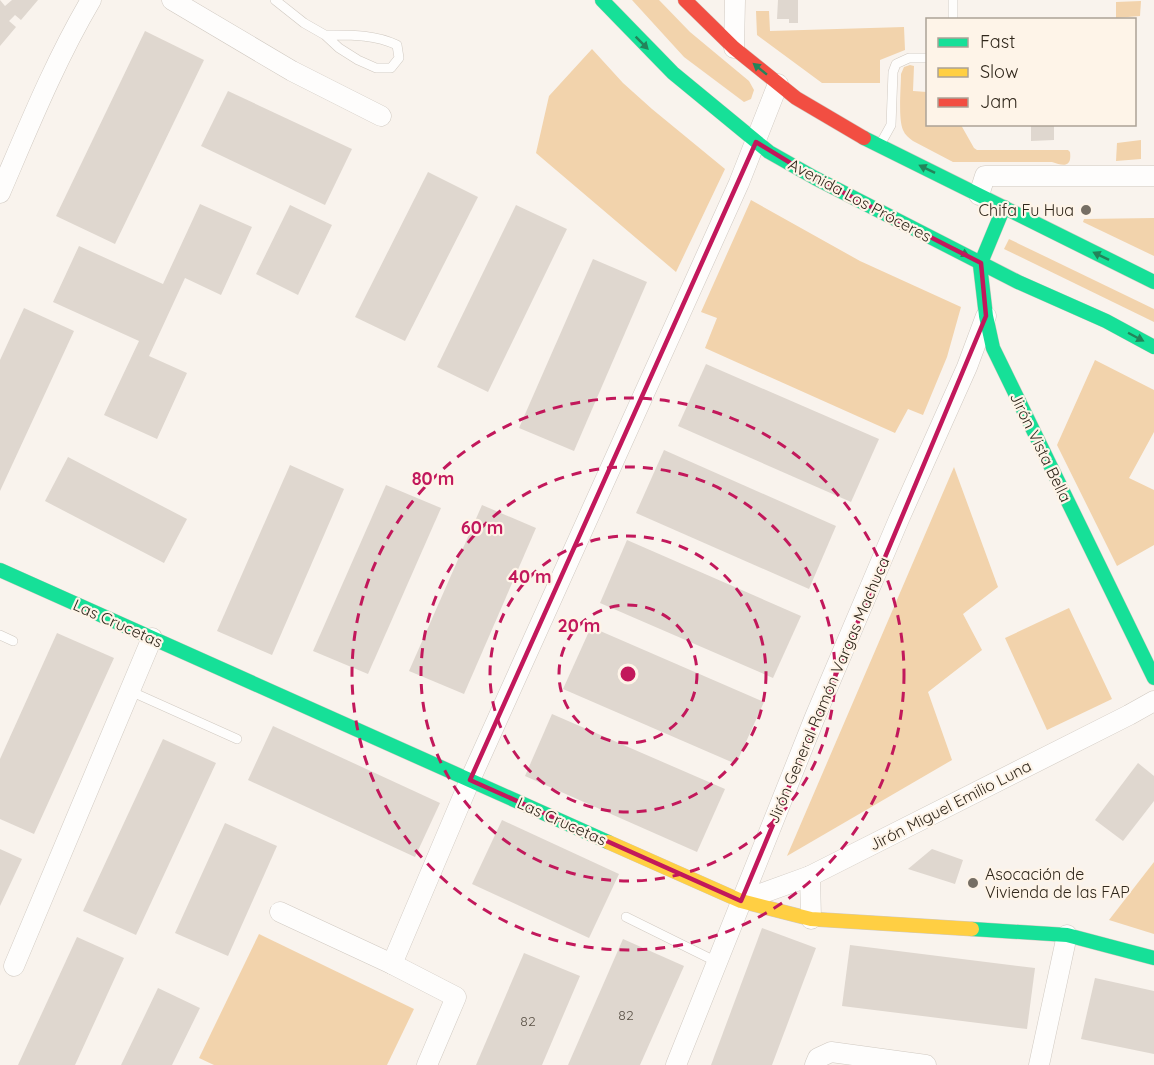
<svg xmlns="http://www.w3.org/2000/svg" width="1154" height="1065" viewBox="0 0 1154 1065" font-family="Quicksand,sans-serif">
	<rect width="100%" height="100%" fill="#f9f3ed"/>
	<!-- green -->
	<g fill="#f2d3ac">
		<path d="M632 0H659L690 32 749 81 754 90 751 99 744 102 684 57Z"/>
		<path d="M1141 1 1140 16 1116 18V2Z"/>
		<path d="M756 11H769L770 31 904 27 905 50 880 60V83H822L757 35Z"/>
		<path d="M592 49 623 83 652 109 725 169 676 272 536 153 549 96Z"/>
		<path d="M910 65 914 66 913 91 927 92 928 124 961 125 974 148 977 150H1068L1070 152C1072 168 1063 166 1052 162H953L913 141C909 138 905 135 903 130 898 118 901 88 901 74L904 67Z"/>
		<path d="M1141 140V159L1116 161 1117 143Z"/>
		<path d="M751 200 860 261 961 307 947 357 923 415 908 409 895 433 705 348 717 318 701 312Z"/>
		<path d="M1154 218V256L1083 222 1084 219Z"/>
		<path d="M1009 239 1154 309V322L1004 249Z"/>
		<path d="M1095 360 1154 390V432L1129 478 1154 490V545L1117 566 1057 445Z"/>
		<path d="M954 467 998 587 963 614 982 650 928 692 952 760 787 856Z"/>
		<path d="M1069 608 1112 699 1047 730 1005 638Z"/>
		<path d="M1154 862V934L1109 920Z"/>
		<path d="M259 934 414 1009 387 1065H214L199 1058Z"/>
	</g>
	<!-- building -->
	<g fill="#dfd7cf">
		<path d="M0 0 5 6 12 0H38L21 20 15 15 9 21 16 27 0 46Z"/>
		<path d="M778 0H798V23H789V19H777Z"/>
		<path d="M145 31 204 60 115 244 56 216Z"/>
		<path d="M228 91 352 149 325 205 201 146Z"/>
		<path d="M1031 124H1054V140L1031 141Z"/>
		<path d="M428 172 478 197 405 341 355 317Z"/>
		<path d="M200 204 252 227 221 295 185 278 149 356 187 373 157 439 104 415 139 341 53 302 79 246 163 284Z"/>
		<path d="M290 205 332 225 298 295 256 274Z"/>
		<path d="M516 205 567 229 488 392 437 367Z"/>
		<path d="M593 259 647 282 574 451 519 428Z"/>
		<path d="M24 308 74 331 0 491V360Z"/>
		<path d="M706 364 879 439 851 502 678 426Z"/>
		<path d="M664 450 836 526 809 589 636 513Z"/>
		<path d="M68 457 187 519 164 563 45 501Z"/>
		<path d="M290 465 344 489 272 655 217 631Z"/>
		<path d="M386 485 441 508 368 674 313 651Z"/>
		<path d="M482 505 536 528 464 694 409 671Z"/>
		<path d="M627 540 801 616 773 678 600 603Z"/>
		<path d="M591 627 764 702 736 764 563 689Z"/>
		<path d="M57 633 114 658 34 834 0 819V759Z"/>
		<path d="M552 714 725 789 697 852 525 776Z"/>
		<path d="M273 726 440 803 415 857 248 780Z"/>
		<path d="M163 739 216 763 136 935 83 911Z"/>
		<path d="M1138 763 1154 776V801L1123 841 1095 820Z"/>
		<path d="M502 820 619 874 589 938 472 884Z"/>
		<path d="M225 823 277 846 228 956 175 933Z"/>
		<path d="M0 849 22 859 0 906Z"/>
		<path d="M932 849 963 860 955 884 908 869Z"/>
		<path d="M762 928 816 948 772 1065H711Z"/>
		<path d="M77 937 124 958 75 1065H18Z"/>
		<path d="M623 939 684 966 640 1065H568Z"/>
		<path d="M850 945 1035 968 1027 1029 842 1006Z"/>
		<path d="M524 953 580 976 542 1065H476Z"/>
		<path d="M1095 978 1154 991V1054L1081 1039Z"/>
		<path d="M158 988 200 1008 172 1065H121Z"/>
	</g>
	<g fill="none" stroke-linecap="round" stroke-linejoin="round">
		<defs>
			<g id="lane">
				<path d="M275 0 304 23 325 35 339 48 358 60 376 68H391L399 58 397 45C374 34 350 35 325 35"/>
				<path d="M953 20V0"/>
				<path d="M881 143 891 125 893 72 896 64 909 58H928"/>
				<path d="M0 635 13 641"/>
				<path d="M130 691 237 739"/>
				<path d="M626 917 717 962"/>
			</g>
			<g id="street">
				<path d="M172 0 292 71 381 116"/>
				<path d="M734 48 735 0"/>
				<path d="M0 193C28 128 55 61 91 0"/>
				<path d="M979 195 985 176H1154"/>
				<path d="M810 876 811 919"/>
				<path d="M741 901 810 876 1129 715 1154 701"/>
				<path d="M280 912 392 964 456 997 427 1065"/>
				<path d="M392 964 470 780 739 183 778 84"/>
				<path d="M14 966 152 638"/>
				<path d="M676 1065 815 717 899 519 967 367 986 316"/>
				<path d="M815 1065 818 1058 831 1052 926 1065"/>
				<path d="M1039 1065 1067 935"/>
			</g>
			<g id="fast">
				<path d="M602 0 673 73 769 152 815 178 1018 282 1106 321 1154 347"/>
				<path d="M864 138 1154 282"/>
				<path d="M1004 207 980 265 986 316 993 348 1154 678"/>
				<path d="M0 570 608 842"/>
				<path d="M972 929 1067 935 1154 958"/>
			</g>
			<path id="slow" d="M608 842 741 901 811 919 972 929"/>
			<path id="jam" d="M685 0 734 48 796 98 864 138"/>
		</defs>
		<!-- lane casing -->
		<use href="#lane" stroke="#d0c9c1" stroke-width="10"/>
		<!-- street casing -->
		<use href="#street" stroke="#d0c9c1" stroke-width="21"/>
		<!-- fast casing -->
		<use href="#fast" stroke="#d0c9c1" stroke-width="15"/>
		<!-- slow casing -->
		<use href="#slow" stroke="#d0c9c1" stroke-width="15"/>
		<!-- jam casing -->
		<use href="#jam" stroke="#d0c9c1" stroke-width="15"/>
		<!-- lane -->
		<use href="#lane" stroke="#fefdfc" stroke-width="9"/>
		<!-- street -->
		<use href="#street" stroke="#fefdfc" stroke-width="20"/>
		<!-- fast -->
		<use href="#fast" stroke="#16e098" stroke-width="14"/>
		<!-- slow -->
		<use href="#slow" stroke="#ffcf43" stroke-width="14"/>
		<!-- jam -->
		<use href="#jam" stroke="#f24e42" stroke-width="14"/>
	</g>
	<!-- one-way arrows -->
	<defs><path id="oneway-solid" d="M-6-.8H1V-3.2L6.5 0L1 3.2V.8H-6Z" transform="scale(1.5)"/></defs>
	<g fill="#23845a">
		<use href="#oneway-solid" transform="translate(642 43) rotate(45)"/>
		<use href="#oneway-solid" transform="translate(760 69) rotate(-141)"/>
		<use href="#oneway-solid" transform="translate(927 169) rotate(-154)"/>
		<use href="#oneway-solid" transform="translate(961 252) rotate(27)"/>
		<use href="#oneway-solid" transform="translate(1101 256) rotate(-154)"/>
		<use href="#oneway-solid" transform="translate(1136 337) rotate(28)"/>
	</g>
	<!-- marked area -->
	<path fill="none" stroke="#c2185b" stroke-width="4.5" stroke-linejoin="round" d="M756 142 815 178 981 263 986 316 741 901 470 780Z"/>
	<!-- distance rings -->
	<g fill="none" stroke="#c2185b" stroke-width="3" stroke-dasharray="10 8">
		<circle cx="628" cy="674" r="69"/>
		<circle cx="628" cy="674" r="138"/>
		<circle cx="628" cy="674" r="207"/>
		<circle cx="628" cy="674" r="276"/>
	</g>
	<!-- markers -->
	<g fill="#766e64" stroke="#fef4e8" stroke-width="2">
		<circle cx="1086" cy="210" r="6"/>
		<circle cx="973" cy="883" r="6"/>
	</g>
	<g text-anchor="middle" stroke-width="4.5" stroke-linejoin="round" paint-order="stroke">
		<!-- number labels -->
		<g font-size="14" fill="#5c5348">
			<text x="626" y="1020">82</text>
			<text x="528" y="1026">82</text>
		</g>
		<!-- street labels -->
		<g font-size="16" fill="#30271b" stroke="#fef4e8">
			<text transform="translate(860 200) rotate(28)" y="6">Avenida Los Próceres</text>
			<text transform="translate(1041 447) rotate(64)" y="6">Jirón Vista Bella</text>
			<text transform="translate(118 623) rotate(24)" y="6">Las Crucetas</text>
			<text transform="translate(828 690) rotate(-67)" y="6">Jirón General Ramón Vargas Machuca</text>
			<text transform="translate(950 805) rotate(-27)" y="6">Jirón Miguel Emilio Luna</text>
			<text transform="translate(562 821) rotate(24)" y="6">Las Crucetas</text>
		</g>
		<!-- poi labels -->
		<g font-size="16" fill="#30271b" stroke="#fef4e8" text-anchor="end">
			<text x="1074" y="216">Chifa Fu Hua</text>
			<text x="985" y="880" text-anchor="start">Asocación de<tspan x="985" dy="18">Vivienda de las FAP</tspan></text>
		</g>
	</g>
	<circle cx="628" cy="674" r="9" fill="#c2185b" stroke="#fef4e8" stroke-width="3"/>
	<g font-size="18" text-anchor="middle" font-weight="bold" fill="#c2185b" stroke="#fef4e8" stroke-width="4.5" stroke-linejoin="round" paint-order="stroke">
		<text x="433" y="485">80 m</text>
		<text x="482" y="534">60 m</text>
		<text x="530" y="583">40 m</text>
		<text x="579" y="632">20 m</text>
	</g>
	<!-- legend -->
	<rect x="926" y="18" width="210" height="108" fill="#fef4e8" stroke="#aca296" stroke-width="1.5"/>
	<rect x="938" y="38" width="30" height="9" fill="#16e098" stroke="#aca296" stroke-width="1.5"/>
	<text x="980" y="48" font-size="18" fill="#30271b">Fast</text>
	<rect x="938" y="68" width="30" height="9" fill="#ffcf43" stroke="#aca296" stroke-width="1.5"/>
	<text x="980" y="78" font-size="18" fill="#30271b">Slow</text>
	<rect x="938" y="98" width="30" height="9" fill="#f24e42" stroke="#aca296" stroke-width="1.5"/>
	<text x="980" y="108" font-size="18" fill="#30271b">Jam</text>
</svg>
